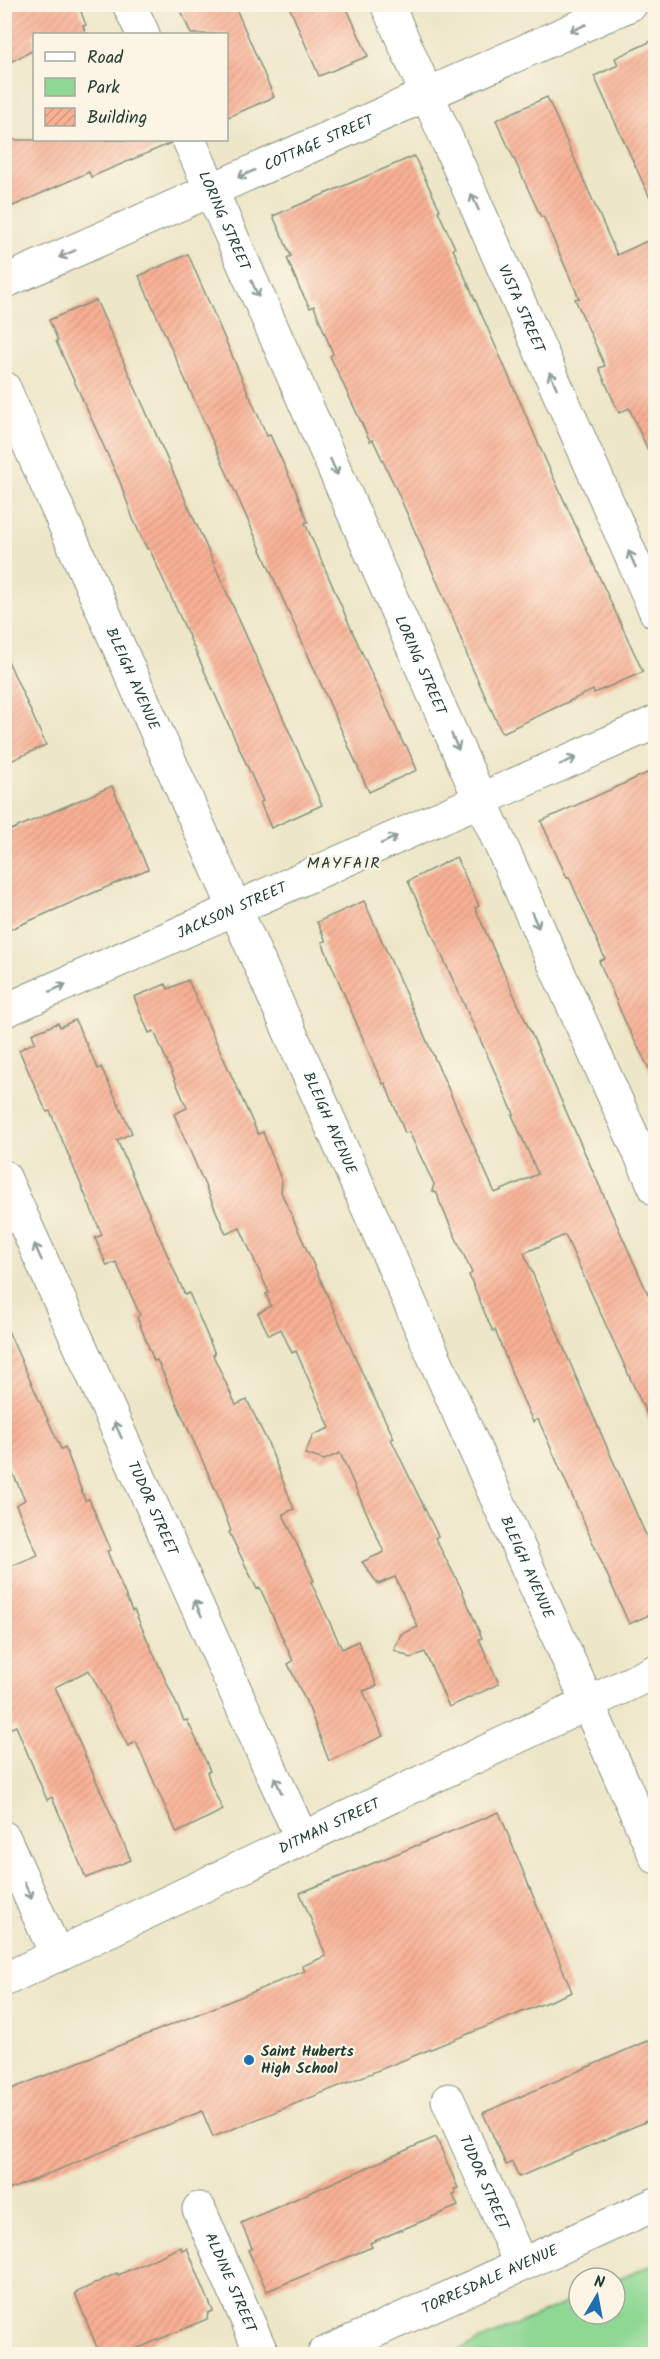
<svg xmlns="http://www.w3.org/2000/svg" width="660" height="2359" viewBox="0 0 660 2359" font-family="Kalam,sans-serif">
	<defs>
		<pattern id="building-hatch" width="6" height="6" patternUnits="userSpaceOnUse" patternTransform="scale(1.5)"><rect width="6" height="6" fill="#f8b094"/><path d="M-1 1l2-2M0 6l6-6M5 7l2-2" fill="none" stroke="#d49880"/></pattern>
	</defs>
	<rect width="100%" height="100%" fill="#fcf5e5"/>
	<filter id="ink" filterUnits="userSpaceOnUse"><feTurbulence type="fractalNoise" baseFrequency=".0167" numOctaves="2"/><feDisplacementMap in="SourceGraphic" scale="12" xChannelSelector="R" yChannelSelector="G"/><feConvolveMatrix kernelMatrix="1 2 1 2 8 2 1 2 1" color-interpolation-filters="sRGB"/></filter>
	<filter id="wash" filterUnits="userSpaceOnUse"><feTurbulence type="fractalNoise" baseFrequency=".008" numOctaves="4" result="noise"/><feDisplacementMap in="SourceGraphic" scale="24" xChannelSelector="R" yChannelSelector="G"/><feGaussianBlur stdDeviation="1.35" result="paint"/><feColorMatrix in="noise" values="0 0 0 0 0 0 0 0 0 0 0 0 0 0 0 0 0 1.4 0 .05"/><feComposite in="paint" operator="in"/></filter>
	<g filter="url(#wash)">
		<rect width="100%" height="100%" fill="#ede6c8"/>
		<!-- green -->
		<path fill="#8ed894" stroke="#568a64" stroke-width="1.5" d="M655 2263V2354H449L579 2297V2314H615V2281Z"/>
		<g id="blocks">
			<!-- building -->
			<g fill="url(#building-hatch)">
				<path d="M4 4H78L86 25 83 26 86 34H34V50L4 65Z"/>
				<path d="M178 4H234L274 97 226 118V34H191Z"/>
				<path d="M288 4H345L368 56 319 76Z"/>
				<path d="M656 39V211L594 76 618 65 615 58Z"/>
				<path d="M547 97 617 255 656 237V468L629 408 619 413 599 368 605 366 575 299 579 298 543 216 541 217 496 120Z"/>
				<path d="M4 140H171V143L91 177 89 172 4 210Z"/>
				<path d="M414 156 440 210 438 211 455 248 453 249 462 270 550 470 643 672 594 693 593 690 502 733 470 663 453 618 398 493 373 440 370 441 330 356 333 354 314 306 310 308 299 287 287 258 291 256 273 216Z"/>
				<path d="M188 254 267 436 270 435 295 489 308 522 305 523 354 635 404 745H406L417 770 369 792 139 276Z"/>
				<path d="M96 300 322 805 271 828 260 802 263 801 149 548 147 549 133 519 120 482 56 341H58L49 320Z"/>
				<path d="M4 652 46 745 4 764Z"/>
				<path d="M656 769V1082L627 1026 599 961 605 959 569 877 567 878 541 821Z"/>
				<path d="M112 786 148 869 4 932V833Z"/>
				<path d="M456 857 479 906 475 908 656 1312V1435L565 1235 524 1253 573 1370 656 1558V1612L629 1624 538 1419 533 1422 516 1384 495 1330 493 1331 489 1323 469 1275 472 1273 440 1203 437 1193 432 1191 434 1184 429 1174 409 1132 405 1133 385 1083 383 1084 375 1067 322 942 326 941 317 922 364 901 495 1193 538 1174 512 1115 514 1114 408 881Z"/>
				<path d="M188 980 258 1134 263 1132 282 1182 281 1192 363 1375 394 1438 391 1439 438 1536 435 1538 460 1586 482 1638 479 1639 499 1684 449 1707 425 1652 411 1658 394 1650 401 1634 418 1627 395 1577 378 1584 362 1562 384 1552 340 1453 324 1460 305 1454 313 1435 330 1428 296 1351 292 1353 281 1329 269 1335 258 1313 271 1306 266 1294 269 1293 240 1228 226 1234 174 1114 187 1108 154 1031 149 1033 134 997 166 984 168 989Z"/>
				<path d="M75 1020 98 1069 101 1067 132 1133 117 1140 185 1295 189 1293 215 1354 213 1355 236 1405 247 1400 268 1443 294 1509 283 1514 314 1581 311 1582 342 1649 358 1641 377 1686 363 1691 383 1736 329 1761 309 1708 288 1664 293 1661 260 1588 257 1589 229 1532 231 1531 217 1493 157 1360 154 1361 137 1317 140 1315 116 1262 107 1266 95 1238 102 1235 50 1111 47 1112 41 1100 19 1050 35 1042 32 1034 58 1023 60 1027Z"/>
				<path d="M4 1322 61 1449 65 1447 85 1500 89 1499 111 1550 107 1551 132 1611 134 1610 184 1721 187 1720 197 1741 210 1771 207 1772 211 1785 223 1810 177 1833 136 1742 128 1746 89 1670 55 1687 131 1860 86 1878 52 1797 47 1800 16 1726 4 1731V1569L38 1555 16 1505 25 1500 4 1454Z"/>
				<path d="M499 1812 572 1992 213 2137 202 2111 4 2192V2092L305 1971 302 1966 326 1956 300 1893Z"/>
				<path d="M656 2037V2117L519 2177 512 2162 506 2165 483 2113Z"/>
				<path d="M436 2137 458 2188 454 2189 456 2194 453 2195 458 2206 370 2243 372 2247 267 2291 248 2250 252 2248 241 2223Z"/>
				<path d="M181 2247 182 2250 187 2248 213 2311 208 2313 207 2319 122 2355H100L75 2293 117 2273 118 2275Z"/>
			</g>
		</g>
	</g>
	<g filter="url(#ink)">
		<use href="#blocks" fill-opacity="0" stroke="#86927e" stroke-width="1.5"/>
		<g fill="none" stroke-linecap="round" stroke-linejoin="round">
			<defs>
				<g id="street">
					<path d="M129 4 143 34"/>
					<path id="s1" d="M387 4 656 612"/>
					<path id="s2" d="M189 140 480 799 656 1189"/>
					<path id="s3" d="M4 282 631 4"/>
					<path id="s4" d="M4 388 656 1857"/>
					<path id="s5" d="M4 1011 656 722"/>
					<path id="s6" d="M4 1177 302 1839"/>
					<path d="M4 1838 57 1956"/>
					<path id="s7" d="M4 1980 656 1671"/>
					<path id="s8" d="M448 2100 521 2265"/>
					<path id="s9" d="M199 2209 262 2354"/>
				</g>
				<g id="secondary">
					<path id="s10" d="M324 2354 656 2204"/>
				</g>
			</defs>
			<!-- street casing -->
			<use href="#street" stroke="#86927e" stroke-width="35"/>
			<!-- secondary casing -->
			<use href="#secondary" stroke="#86927e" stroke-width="35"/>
			<!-- street -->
			<use href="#street" stroke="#fff" stroke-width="33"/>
			<!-- secondary -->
			<use href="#secondary" stroke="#fff" stroke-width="33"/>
		</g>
		<!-- one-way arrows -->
		<defs><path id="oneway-shaft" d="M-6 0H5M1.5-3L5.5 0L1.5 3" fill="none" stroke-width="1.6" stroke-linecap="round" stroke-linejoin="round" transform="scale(1.5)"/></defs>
		<g stroke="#8f9e9a">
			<use href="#oneway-shaft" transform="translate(578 28) rotate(156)"/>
			<use href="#oneway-shaft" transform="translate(246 174) rotate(156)"/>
			<use href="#oneway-shaft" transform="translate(475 202) rotate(-114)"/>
			<use href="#oneway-shaft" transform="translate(67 254) rotate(156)"/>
			<use href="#oneway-shaft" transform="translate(255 289) rotate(66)"/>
			<use href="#oneway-shaft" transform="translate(553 380) rotate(-114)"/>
			<use href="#oneway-shaft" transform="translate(334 467) rotate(66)"/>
			<use href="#oneway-shaft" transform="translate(632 559) rotate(-114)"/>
			<use href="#oneway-shaft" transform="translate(455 742) rotate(66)"/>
			<use href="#oneway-shaft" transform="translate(568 761) rotate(-23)"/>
			<use href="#oneway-shaft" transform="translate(389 840) rotate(-25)"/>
			<use href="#oneway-shaft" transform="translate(535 920) rotate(66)"/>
			<use href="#oneway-shaft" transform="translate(58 988) rotate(-24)"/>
			<use href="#oneway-shaft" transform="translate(38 1252) rotate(-114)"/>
			<use href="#oneway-shaft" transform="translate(118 1430) rotate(-114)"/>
			<use href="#oneway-shaft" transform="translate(198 1608) rotate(-114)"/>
			<use href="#oneway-shaft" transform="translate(278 1785) rotate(-114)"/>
			<use href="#oneway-shaft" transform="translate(28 1891) rotate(66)"/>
		</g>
	</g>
	<!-- markers -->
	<circle fill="#1f6fb2" stroke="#fcf5e5" stroke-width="2" cx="249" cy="2060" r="6"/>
	<g text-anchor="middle" stroke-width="4.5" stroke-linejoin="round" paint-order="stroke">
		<!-- street labels -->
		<g font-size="15" fill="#1f3d34" stroke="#fcf5e5">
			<text dy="5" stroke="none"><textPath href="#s3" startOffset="344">COTTAGE STREET</textPath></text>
			<text dy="5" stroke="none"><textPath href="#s2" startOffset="88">LORING STREET</textPath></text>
			<text dy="5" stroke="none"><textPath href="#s1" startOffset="333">VISTA STREET</textPath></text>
			<text dy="5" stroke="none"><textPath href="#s2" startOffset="574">LORING STREET</textPath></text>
			<text dy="5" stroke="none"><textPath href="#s4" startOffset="318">BLEIGH AVENUE</textPath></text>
			<text dy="5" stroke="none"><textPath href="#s5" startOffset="249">JACKSON STREET</textPath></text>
			<text dy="5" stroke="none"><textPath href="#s4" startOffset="804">BLEIGH AVENUE</textPath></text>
			<text dy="5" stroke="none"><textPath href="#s6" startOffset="363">TUDOR STREET</textPath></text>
			<text dy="5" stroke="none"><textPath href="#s4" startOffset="1290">BLEIGH AVENUE</textPath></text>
			<text dy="5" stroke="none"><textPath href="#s7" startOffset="360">DITMAN STREET</textPath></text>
			<text dy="5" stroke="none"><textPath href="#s8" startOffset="90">TUDOR STREET</textPath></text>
			<text dy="5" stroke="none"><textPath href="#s10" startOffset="182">TORRESDALE AVENUE</textPath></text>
			<text dy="5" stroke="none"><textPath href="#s9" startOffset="80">ALDINE STREET</textPath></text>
		</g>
		<!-- poi labels -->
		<g font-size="15" font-weight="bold" fill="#1f3d34" stroke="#fcf5e5" text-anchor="start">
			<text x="261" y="2056">Saint Huberts<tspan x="261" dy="17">High School</tspan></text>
		</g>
		<!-- neighbourhood labels -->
		<g font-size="16" letter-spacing="1.5" fill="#1f3d34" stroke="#fcf5e5">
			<text x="344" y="868">MAYFAIR</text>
		</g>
	</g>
	<!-- margin -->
	<rect width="660" height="2359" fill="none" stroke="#fcf5e5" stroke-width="24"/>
	<!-- legend -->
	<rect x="33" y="33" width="195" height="108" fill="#fcf5e5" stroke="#a4ab9e" stroke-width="1.5"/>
	<rect x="45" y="52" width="30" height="9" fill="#ffffff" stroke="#a4ab9e" stroke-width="1.5"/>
	<text x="87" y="63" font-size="18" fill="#1f3d34">Road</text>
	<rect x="45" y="78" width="30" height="18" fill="#8ed894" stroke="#a4ab9e" stroke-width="1.5"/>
	<text x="87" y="93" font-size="18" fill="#1f3d34">Park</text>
	<rect x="45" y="108" width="30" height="18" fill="url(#building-hatch)" stroke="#a4ab9e" stroke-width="1.5"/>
	<text x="87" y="123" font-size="18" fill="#1f3d34">Building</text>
	<!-- north arrow -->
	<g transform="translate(597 2296) rotate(10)"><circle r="28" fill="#fcf5e5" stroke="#a4ab9e" stroke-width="1.5"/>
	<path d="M0-4.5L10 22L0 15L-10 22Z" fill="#1f6fb2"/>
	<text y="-9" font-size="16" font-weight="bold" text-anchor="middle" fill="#1f3d34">N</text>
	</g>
</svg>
